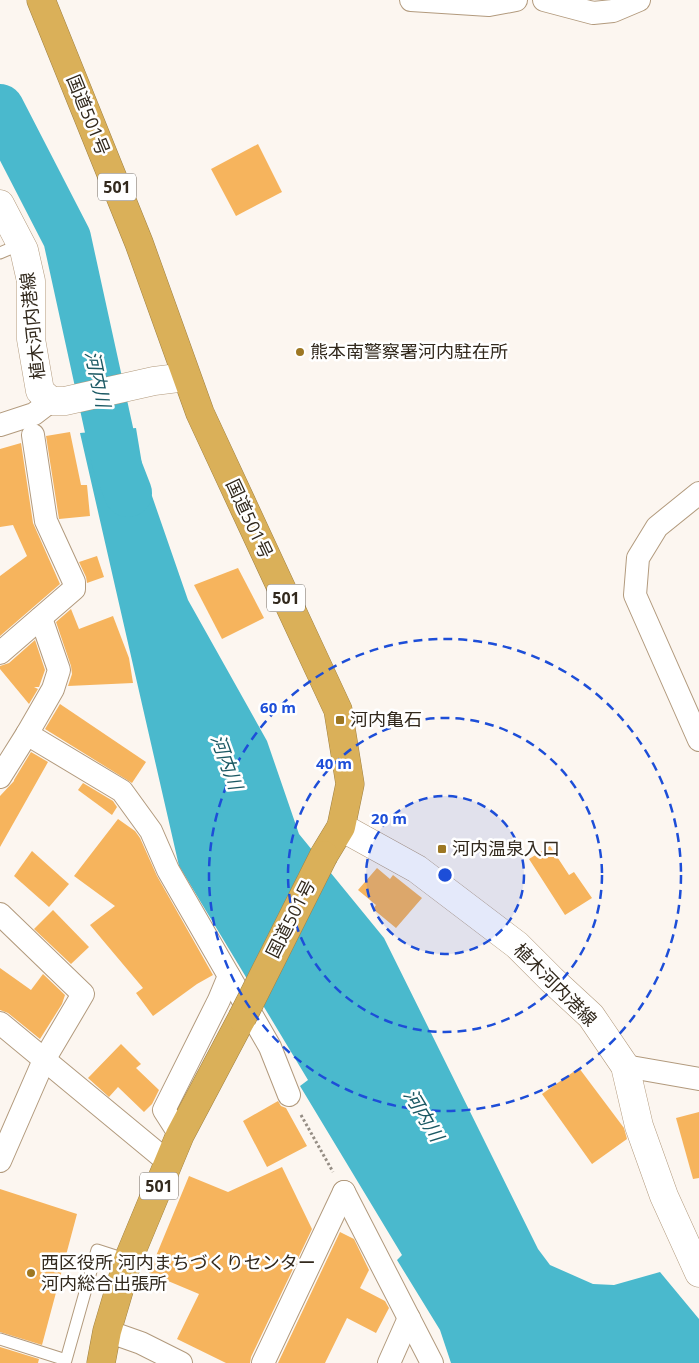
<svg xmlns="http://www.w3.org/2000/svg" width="699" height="1363" viewBox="0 0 699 1363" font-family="'Open Sans','Noto Sans JP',sans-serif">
	<rect width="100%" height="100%" fill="#fcf6f0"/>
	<!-- water -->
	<path fill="#4ab9cd" d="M136 428 143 470 188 600 267 741 299 834 384 938 538 1249 550 1265 593 1284 614 1285 660 1272 699 1319V1363H451L440 1330 397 1260 402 1255 300 1086 308 1080 179 866 80 433Z"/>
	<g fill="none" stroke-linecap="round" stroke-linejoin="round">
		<!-- river -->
		<path stroke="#4ab9cd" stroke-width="48" d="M0 108 67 238 116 462 128 493"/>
	</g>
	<!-- building -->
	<g fill="#f6b45d">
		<path d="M258 144 282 192 236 216 211 169Z"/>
		<path d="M70 432 81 485H87L90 516 59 519 46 436Z"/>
		<path d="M21 443 33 523 60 584 0 636V576L27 556 13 525 0 527V449Z"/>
		<path d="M97 556 104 577 87 583 86 577 79 562Z"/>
		<path d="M238 568 264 618 222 639 194 585Z"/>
		<path d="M71 609 79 629 113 616 129 658 133 683 68 686 72 674 71 666 56 622Z"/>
		<path d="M35 640 45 670 39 687H34L38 689 29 704 0 669V666L9 663Z"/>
		<path d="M60 704 146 762 132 783 45 729Z"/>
		<path d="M31 752 48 762 0 847V796L14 781V780Z"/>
		<path d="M83 783 113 801 117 807 112 815 78 790Z"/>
		<path d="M118 819 135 831 140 838 157 876 213 975 197 984 153 1016 136 993 143 988 90 925 115 906 74 876Z"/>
		<path d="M550 846 569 875 574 872 592 898 565 915 529 859Z"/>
		<path d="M32 851 69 884 49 907 14 876Z"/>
		<path d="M377 868 390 879 393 875 422 898 396 928 373 909 376 905 358 890Z"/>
		<path d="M53 910 89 947 71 964 34 929Z"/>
		<path d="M0 968 31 990 43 974 65 995 62 1004 40 1039 8 1013 0 1010Z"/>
		<path d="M121 1044 141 1064 136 1068 159 1090 152 1104 144 1112 118 1087 109 1097 88 1078Z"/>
		<path d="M579 1068 624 1128 627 1139 592 1164 542 1094Z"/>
		<path d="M278 1101 281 1106 286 1108 307 1146 267 1167 243 1121Z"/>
		<path d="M699 1112V1178L693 1179 676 1118Z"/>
		<path d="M282 1167 312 1229 251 1357 250 1363H226L177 1339 199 1294 149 1273 189 1176 228 1192Z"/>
		<path d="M0 1189 77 1214 42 1345 0 1332Z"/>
		<path d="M340 1232 354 1239 369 1270 360 1288 385 1301 389 1308 376 1333 347 1318 325 1363H278Z"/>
		<path d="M0 1347 39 1359 38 1363H0Z"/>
	</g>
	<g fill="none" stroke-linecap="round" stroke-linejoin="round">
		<defs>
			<g id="lane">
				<path d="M0 253 21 244"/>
				<path d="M0 1339 66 1360 97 1250 128 1260"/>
			</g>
			<g id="street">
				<path d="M411 0 489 5 516 0"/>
				<path d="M544 0 593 13 613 11 639 0"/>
				<path d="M0 425 34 414 51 401"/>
				<path d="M699 493 657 527 638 558 635 595 699 740"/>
				<path d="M0 653 74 589V582L46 521 33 435"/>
				<path d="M27 734 53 689 59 670 41 618"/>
				<path d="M0 777 27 734 122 791 151 831 168 870 270 1047 289 1095"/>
				<path d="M0 914 83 994 44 1060 0 1161"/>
				<path d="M0 1023 168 1162"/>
				<path d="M625 1066 699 1079"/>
				<path d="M180 1135 164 1110 219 1000 229 976"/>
				<path d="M344 1192 432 1363"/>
				<path d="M107 1331 141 1343 181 1363"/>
				<path d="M263 1363 344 1192"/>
				<path d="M389 1363 409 1318"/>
			</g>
			<g id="secondary">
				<path d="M0 204 24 250 31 281V339L40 391 51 401H65L154 381 186 377"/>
				<path d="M341 827 417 869 517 945 552 980 591 1016 625 1066 639 1126 664 1196 699 1273"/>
			</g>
			<g id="highway">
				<path d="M41 0 139 243 200 413 338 710 350 784 341 827 324 855"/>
				<path d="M101 1363 107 1331 128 1260 180 1135 242 1018"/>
			</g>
		</defs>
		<!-- lane casing -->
		<use href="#lane" stroke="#b29a7d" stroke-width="13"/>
		<!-- street casing -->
		<use href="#street" stroke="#b29a7d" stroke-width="24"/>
		<!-- secondary casing -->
		<use href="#secondary" stroke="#b29a7d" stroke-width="29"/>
		<!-- highway casing -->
		<use href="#highway" stroke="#9f8144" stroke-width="29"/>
		<!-- path -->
		<path stroke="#958d84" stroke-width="3" stroke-dasharray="2.5 2.5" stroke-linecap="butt" d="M301 1115 333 1172"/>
		<!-- lane -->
		<use href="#lane" stroke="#fff" stroke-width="11"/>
		<!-- street -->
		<use href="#street" stroke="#fff" stroke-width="22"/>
		<!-- secondary -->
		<use href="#secondary" stroke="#fff" stroke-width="28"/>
		<!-- highway -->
		<use href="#highway" stroke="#dab059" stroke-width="28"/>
		<defs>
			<path id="highway-bridge" d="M242 1018 324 855"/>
		</defs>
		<!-- highway-bridge casing -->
		<use href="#highway-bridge" stroke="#9f8144" stroke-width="29" stroke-linecap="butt"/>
		<!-- highway-bridge -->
		<use href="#highway-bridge" stroke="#dab059" stroke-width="28"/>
	</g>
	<!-- distance rings -->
	<circle cx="445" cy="875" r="79" fill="#1d4ed8" fill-opacity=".12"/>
	<g fill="none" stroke="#1d4ed8" stroke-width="2.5" stroke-dasharray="9 6">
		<circle cx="445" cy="875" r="79"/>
		<circle cx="445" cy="875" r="157"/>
		<circle cx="445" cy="875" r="236"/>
	</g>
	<!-- markers -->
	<g fill="#9d7723" stroke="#fff" stroke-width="2">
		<circle cx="300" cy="352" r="5"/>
		<rect x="335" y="715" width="10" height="10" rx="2.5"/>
		<rect x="437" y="844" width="10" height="10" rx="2.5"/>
		<circle cx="31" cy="1273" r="5"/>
	</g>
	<g text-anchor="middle" stroke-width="5" stroke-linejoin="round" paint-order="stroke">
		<!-- shield labels -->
		<g fill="#fff" stroke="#706961" stroke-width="1">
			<rect x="98" y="173.5" width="38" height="27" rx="4"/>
			<rect x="267" y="584.5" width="38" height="27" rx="4"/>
			<rect x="140" y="1172.5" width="38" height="27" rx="4"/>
		</g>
		<g font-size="16" font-weight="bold" fill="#32291d">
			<text x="117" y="193">501</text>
			<text x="286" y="604">501</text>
			<text x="159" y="1192">501</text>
		</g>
		<!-- street labels -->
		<g font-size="18" fill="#32291d" stroke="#fff">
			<text transform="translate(88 115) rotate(68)" y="6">国道501号</text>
			<text transform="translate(33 326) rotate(-96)" y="6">植木河内港線</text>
			<text transform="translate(249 519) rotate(65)" y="6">国道501号</text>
			<text transform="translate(291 919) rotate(-63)" y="6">国道501号</text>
			<text transform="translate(555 985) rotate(45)" y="6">植木河内港線</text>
		</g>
		<!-- poi labels -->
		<g font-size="18" fill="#32291d" stroke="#fff" text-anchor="start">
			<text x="310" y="358">熊本南警察署河内駐在所</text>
			<text x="350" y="726">河内亀石</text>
			<text x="452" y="855">河内温泉入口</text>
			<text x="41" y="1269">西区役所 河内まちづくりセンター<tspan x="41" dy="21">河内総合出張所</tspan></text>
		</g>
		<!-- water labels -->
		<g font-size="19" font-style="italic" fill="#1b5964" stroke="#fff">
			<text transform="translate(98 379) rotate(78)" y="7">河内川</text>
			<text transform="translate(227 762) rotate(70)" y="7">河内川</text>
			<text transform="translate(424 1115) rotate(59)" y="7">河内川</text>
		</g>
	</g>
	<circle cx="445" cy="875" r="8" fill="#1d4ed8" stroke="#fff" stroke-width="2.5"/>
	<g font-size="15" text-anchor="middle" font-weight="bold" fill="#1d4ed8" stroke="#fff" stroke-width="5" stroke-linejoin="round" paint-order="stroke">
		<text x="278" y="713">60 m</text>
		<text x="334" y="769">40 m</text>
		<text x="389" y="824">20 m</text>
	</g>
</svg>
